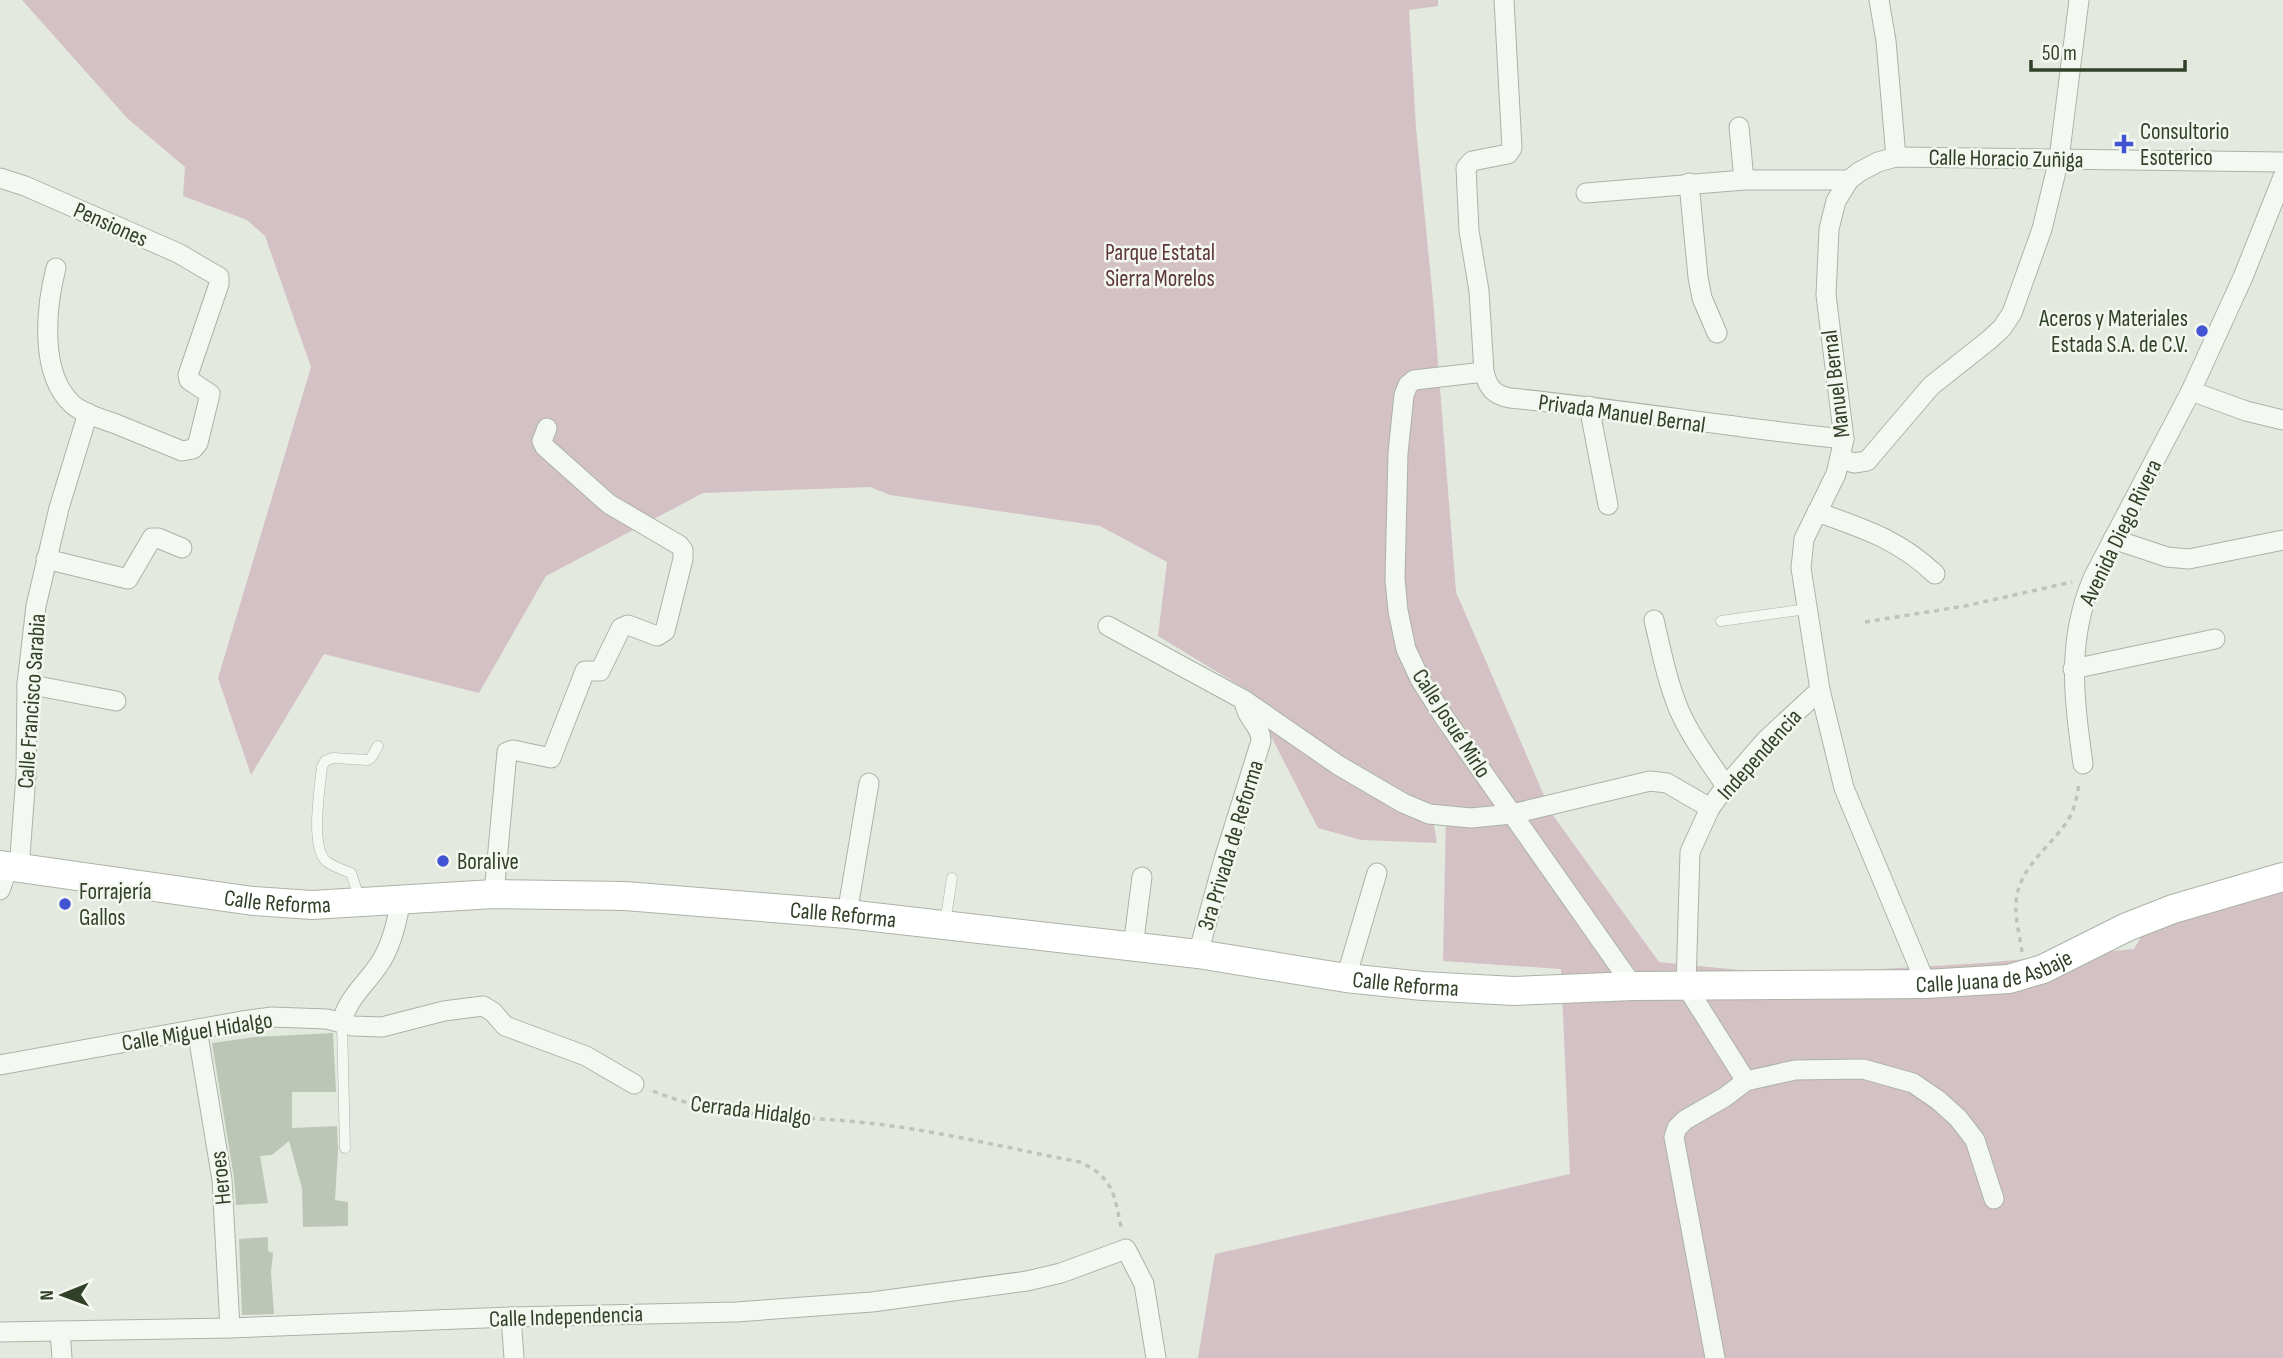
<svg xmlns="http://www.w3.org/2000/svg" width="2283" height="1358" viewBox="0 0 2283 1358" font-family="'Sofia Sans Condensed',sans-serif">
	<rect width="100%" height="100%" fill="#e4e9e0"/>
	<!-- green -->
	<path fill="#d4c1c5" d="M22 0H1438V6L1409 10 1416 128 1433 299 1456 592 1552 814 1659 962 1760 972 1812 973 1983 963 2134 949 2154 915 2283 877V1358H1198L1215 1254 1570 1174 1561 969 1443 961 1446 812 1430 803 1437 843 1361 840 1318 828 1258 711 1255 695 1158 636 1167 562 1100 526 890 495 870 487 703 493 546 576 479 693 324 654 251 775 218 678 311 367 265 236 247 220 183 196 185 167 127 118Z"/>
	<!-- building -->
	<g fill="#bcc6b7">
		<path d="M333 1033 336 1092H292V1128L337 1126 338 1150 335 1200 348 1202V1226L303 1227 302 1188 289 1141 272 1155 260 1156 268 1203 236 1205 234 1178 212 1043 255 1037Z"/>
		<path d="M268 1237V1251L273 1253 271 1273 274 1314 242 1315 239 1239Z"/>
	</g>
	<g fill="none" stroke-linecap="round" stroke-linejoin="round">
		<defs>
			<g id="lane">
				<path d="M1721 621 1807 609"/>
				<path d="M360 900 351 873C343 870 332 866 326 861 310 847 320 787 322 767L325 761 333 758 367 760 371 758 378 746"/>
				<path d="M945 923 952 878"/>
				<path d="M342 1023 345 1148"/>
			</g>
			<g id="street">
				<path d="M1879 0 1886 41 1896 157"/>
				<path d="M1739 127 1744 180"/>
				<path d="M0 178 25 186 178 253 219 277V284L188 375 189 380 210 394 198 443 193 449 182 451C160 442 138 433 116 424 102 419 83 414 72 404 39 373 46 307 56 268"/>
				<path d="M1689 183 1698 277 1702 298 1717 333"/>
				<path d="M1586 193 1744 180H1849"/>
				<path d="M1484 372 1479 291 1469 231 1466 168 1472 161 1508 154 1512 148 1504 0"/>
				<path d="M2191 391 2246 411 2283 420"/>
				<path d="M1589 406 1608 505"/>
				<path d="M1842 459 1854 463 1867 461 1931 386 1989 340 2002 328 2012 313 2042 229 2059 159 2079 0"/>
				<path d="M1817 512C1864 529 1898 539 1935 574"/>
				<path d="M2113 539 2167 557 2189 559 2283 540"/>
				<path d="M46 559 128 579 152 538H158L182 548"/>
				<path d="M1654 620C1661 650 1667 681 1679 710 1691 737 1709 761 1726 786"/>
				<path d="M1108 626 1244 700 1338 765 1403 803 1429 814 1471 818 1512 814 1650 781 1667 783 1710 808"/>
				<path d="M2073 669 2215 639"/>
				<path d="M27 684 116 701"/>
				<path d="M2083 764C2074 698 2066 642 2093 578L2191 391 2243 277 2283 177"/>
				<path d="M19 869 26 775 27 684 36 606 59 508 88 413"/>
				<path d="M0 890 8 868"/>
				<path d="M494 894 507 752 513 750 551 758 585 671H600L621 628 628 625 657 636 665 631 683 559V550L679 545 609 504 545 447 542 441 547 428"/>
				<path d="M847 914 869 783"/>
				<path d="M1133 947 1142 877"/>
				<path d="M1198 954 1224 859 1261 741C1261 724 1246 720 1244 700"/>
				<path d="M1346 978 1377 873"/>
				<path d="M1926 984 1844 788 1820 690 1801 568 1804 539 1836 474 1844 439 1826 295 1829 229 1836 201 1849 180 1859 172 1878 162 1896 157 2283 162"/>
				<path d="M1633 986 1444 717 1420 679 1406 649 1398 611 1395 579 1398 453 1404 395 1408 385 1414 380 1484 372C1488 388 1494 395 1510 398 1622 409 1733 428 1844 439"/>
				<path d="M342 1022C347 997 371 980 383 958 393 940 397 920 401 900"/>
				<path d="M197 1029 222 1180 230 1328"/>
				<path d="M0 1065 242 1021 272 1017 327 1019 353 1026 382 1027 444 1011 483 1006 493 1012 505 1026 586 1056 634 1084"/>
				<path d="M1746 1081 1686 986 1690 852 1710 808 1726 786 1766 740 1820 690"/>
				<path d="M511 1317 514 1358"/>
				<path d="M60 1331 62 1358"/>
				<path d="M0 1332 230 1328 511 1317 736 1312 872 1302 1027 1281 1061 1273 1126 1249 1144 1284 1156 1358"/>
				<path d="M1715 1358 1674 1137 1677 1128 1685 1120 1725 1097 1746 1081 1795 1070 1863 1069 1913 1083 1938 1100 1958 1118 1975 1140 1994 1199"/>
			</g>
			<g id="secondary">
				<path id="s1" d="M0 865 253 901 312 905 494 894 625 896 847 914 1198 954 1346 978 1423 986 1514 991 1633 986 1926 984 2009 979 2043 969 2127 927 2173 909 2283 877"/>
			</g>
		</defs>
		<!-- lane casing -->
		<use href="#lane" stroke="#abb3a5" stroke-width="11"/>
		<!-- street casing -->
		<use href="#street" stroke="#abb3a5" stroke-width="21"/>
		<!-- secondary casing -->
		<use href="#secondary" stroke="#abb3a5" stroke-width="30"/>
		<!-- path -->
		<g stroke="#bdc5ba" stroke-width="3.5" stroke-dasharray="5 5" stroke-linecap="butt">
			<path d="M1865 622 1965 606 2072 582"/>
			<path d="M2022 952C2020 937 2015 919 2016 903 2018 867 2051 847 2068 820 2075 809 2077 796 2079 783"/>
			<path d="M653 1091C718 1118 789 1115 858 1122 932 1129 1006 1148 1080 1162 1115 1178 1114 1196 1122 1231"/>
		</g>
		<!-- lane -->
		<use href="#lane" stroke="#f4f8f3" stroke-width="10"/>
		<!-- street -->
		<use href="#street" stroke="#f4f8f3" stroke-width="19"/>
		<!-- secondary -->
		<use href="#secondary" stroke="#fff" stroke-width="28"/>
	</g>
	<!-- markers -->
	<g fill="#4254d2" stroke="#f3f7f0" stroke-width="2.5">
		<path d="M2120.5 133.5h7v7h7v7h-7v7h-7v-7h-7v-7h7z"/>
		<circle cx="2202" cy="331" r="7"/>
		<circle cx="443" cy="861" r="7"/>
		<circle cx="65" cy="904" r="7"/>
	</g>
	<g text-anchor="middle" stroke-width="5" stroke-linejoin="round" paint-order="stroke">
		<!-- poi labels -->
		<g font-size="23" fill="#314128" stroke="#f3f7f0" text-anchor="start">
			<text x="2140" y="139">Consultorio<tspan x="2140" dy="26">Esoterico</tspan></text>
			<text x="2188" y="326" text-anchor="end">Aceros y Materiales<tspan x="2188" dy="26">Estada S.A. de C.V.</tspan></text>
			<text x="457" y="869">Boralive</text>
			<text x="79" y="899">Forrajería<tspan x="79" dy="26">Gallos</tspan></text>
		</g>
		<!-- street labels -->
		<g font-size="23" fill="#314128" stroke="#f3f7f0">
			<text transform="translate(2006 158) rotate(1)" y="8">Calle Horacio Zuñiga</text>
			<text transform="translate(111 224) rotate(24)" y="8">Pensiones</text>
			<text transform="translate(1835 384) rotate(-97)" y="8">Manuel Bernal</text>
			<text transform="translate(1622 413) rotate(8)" y="8">Privada Manuel Bernal</text>
			<text transform="translate(2120 532) rotate(-64)" y="8">Avenida Diego Rivera</text>
			<text transform="translate(31 701) rotate(-86)" y="8">Calle Francisco Sarabia</text>
			<text transform="translate(1452 723) rotate(57)" y="8">Calle Josué Mirlo</text>
			<text transform="translate(1759 754) rotate(-48)" y="8">Independencia</text>
			<text transform="translate(1230 845) rotate(-73)" y="8">3ra Privada de Reforma</text>
			<text dy="8" stroke="none"><textPath href="#s1" startOffset="280">Calle Reforma</textPath></text>
			<text dy="8" stroke="none"><textPath href="#s1" startOffset="847">Calle Reforma</textPath></text>
			<text dy="8" stroke="none"><textPath href="#s1" startOffset="2004">Calle Juana de Asbaje</textPath></text>
			<text dy="8" stroke="none"><textPath href="#s1" startOffset="1414">Calle Reforma</textPath></text>
			<text transform="translate(197 1031) rotate(-9)" y="8">Calle Miguel Hidalgo</text>
			<text transform="translate(751 1110) rotate(7)" y="8">Cerrada Hidalgo</text>
			<text transform="translate(220 1178) rotate(-96)" y="8">Heroes</text>
			<text transform="translate(566 1316) rotate(-2)" y="8">Calle Independencia</text>
		</g>
		<!-- park labels -->
		<g font-size="23" fill="#5d353c" stroke="#f3f7f0">
			<text x="1160" y="260">Parque Estatal<tspan x="1160" dy="26">Sierra Morelos</tspan></text>
		</g>
	</g>
	<!-- north arrow -->
	<g transform="translate(63 1295) rotate(269)" stroke="#f3f7f0" stroke-width="5" paint-order="stroke">
	<path d="M0-5L12 26L0 18L-12 26Z" fill="#314128"/>
	<text y="-10" font-size="19" font-weight="bold" text-anchor="middle" fill="#314128">N</text>
	</g>
	<!-- scale -->
	<path d="M2031 60v10h154v-10" fill="none" stroke="#314128" stroke-width="3.5"/>
	<text x="2042" y="60" font-size="21" fill="#314128" stroke="#f3f7f0" stroke-width="5" paint-order="stroke">50 m</text>
</svg>
